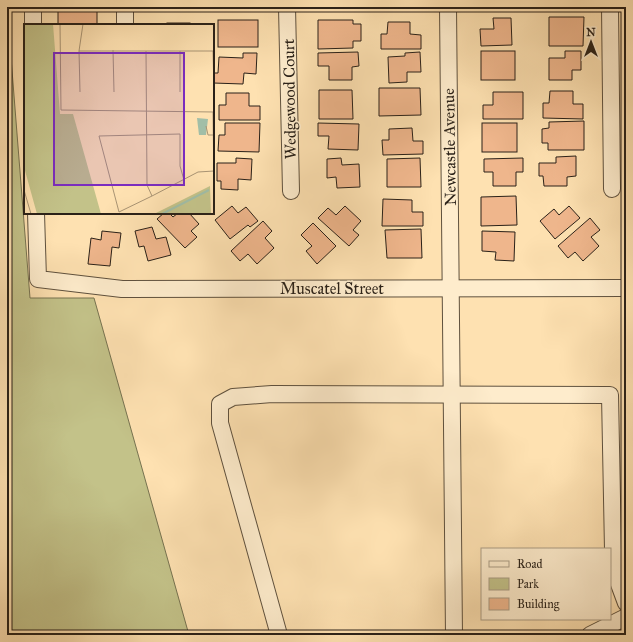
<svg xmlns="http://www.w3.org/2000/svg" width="633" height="642" viewBox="0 0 633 642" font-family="'IM FELL Great Primer',serif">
	<rect width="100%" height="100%" fill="#fee1b1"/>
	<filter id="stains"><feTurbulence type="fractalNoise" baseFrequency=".005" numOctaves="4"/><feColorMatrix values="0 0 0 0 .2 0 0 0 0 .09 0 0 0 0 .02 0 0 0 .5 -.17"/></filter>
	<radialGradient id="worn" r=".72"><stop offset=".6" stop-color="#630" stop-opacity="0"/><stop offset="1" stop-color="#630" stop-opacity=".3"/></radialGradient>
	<!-- green -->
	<path fill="#c3c289" stroke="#767250" d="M7 7 30 298H94L189 635H7Z"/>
	<!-- building -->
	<g fill="#efb68c" stroke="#2a2118">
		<path d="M58 7 97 8V24L58 25Z"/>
		<path d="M549 17H584L583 46H549Z"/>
		<path d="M493 18H511L512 45 481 46 480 29H494Z"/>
		<rect x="218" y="20" width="40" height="27"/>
		<path d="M318 20H353V24H361V41H353V48L318 49Z"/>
		<path d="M388 22H410V34L421 35V49H381V34H387Z"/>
		<rect x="167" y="23" width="23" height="2"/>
		<rect x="481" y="51" width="34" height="29"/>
		<path d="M565 51H581V70H572V80H549V58H565Z"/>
		<path d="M358 52 359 66 352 67V80H329V66H318V53Z"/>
		<path d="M420 52 421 72H407V82L389 83 388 57 405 56V53Z"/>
		<path d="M243 53H257L256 74 244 73 243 84 213 83V73H218L219 57 243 58Z"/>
		<path d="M379 88H420L421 115 379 116Z"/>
		<path d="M319 90H352L353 119H319Z"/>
		<path d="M550 91H573V104H583V119L543 118V103H549Z"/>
		<path d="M493 92H523V119H483V105H493Z"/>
		<path d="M226 93H249V106H260V120H219V105H226Z"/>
		<path d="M584 121V150H548V143H542V129L549 128V122Z"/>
		<path d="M225 123H260L259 152 218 151 219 135H225Z"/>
		<path d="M318 123 359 124 358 150 328 149 329 136H318Z"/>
		<rect x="482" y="123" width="35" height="29"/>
		<path d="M412 128 413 141H423V154L383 155 382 140H389V129Z"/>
		<path d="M576 156V176L567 177V186H544L543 176H539V163H556V157Z"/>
		<path d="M236 158 252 159 251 180 238 179V190L221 189V181H217V163H236Z"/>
		<path d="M341 158 342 165 359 164 360 187 337 188 336 177 327 178V159Z"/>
		<path d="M420 158 421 187H387V159Z"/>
		<path d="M523 158V172H516V186H493V172H484V159Z"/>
		<path d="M516 196 517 225 481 226V197Z"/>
		<path d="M383 199 412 200V212H423V226H382Z"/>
		<path d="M232 206 238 213 246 207 258 221 250 227 248 225 230 239 215 220Z"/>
		<path d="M345 206 361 221 353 230 359 235 349 246 318 218 328 208 336 215Z"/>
		<path d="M569 206 580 218 555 239 540 221 554 209 559 215Z"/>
		<path d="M164 213H169L173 217 178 213H189L199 224 191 231 197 237 185 248 157 219Z"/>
		<path d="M590 218 600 230 591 237 599 246 583 261 575 252 568 258 558 246Z"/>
		<path d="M263 221 272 231 265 238 274 248 257 264 248 254 240 261 231 251Z"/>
		<path d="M313 223 336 246 317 264 306 251 312 246 301 235Z"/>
		<path d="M152 227 156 239 166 237 171 255 148 261 144 246 139 247 135 231Z"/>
		<path d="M421 229 422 258H387L385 230Z"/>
		<path d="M102 231 121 233 119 248 112 247 110 266 88 264 91 238 101 240Z"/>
		<path d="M482 231 515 232 514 261 495 260 496 252 482 251Z"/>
	</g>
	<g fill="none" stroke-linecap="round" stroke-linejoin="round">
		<defs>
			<g id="minor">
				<path d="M33 7V25"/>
				<path d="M125 7V25"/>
				<path d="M287 7 291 191"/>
				<path d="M448 7 454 635"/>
				<path d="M610 7 612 189"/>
				<path d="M36 213 38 279 122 289 626 288"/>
				<path d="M279 635 220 423V404L233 397 272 394 610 395 613 550 616 576 626 603"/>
				<path d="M590 635 626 617"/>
			</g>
		</defs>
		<!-- minor casing -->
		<use href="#minor" stroke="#5f513e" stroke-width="18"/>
		<!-- minor -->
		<use href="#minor" stroke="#feeccc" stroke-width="16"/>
	</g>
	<g text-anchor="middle" stroke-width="3" stroke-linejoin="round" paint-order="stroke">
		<!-- street labels -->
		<g font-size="16" fill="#2a2118" stroke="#feeccc">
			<text transform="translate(289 99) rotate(-91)" y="6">Wedgewood Court</text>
			<text transform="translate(449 147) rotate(-91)" y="6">Newcastle Avenue</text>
			<text x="332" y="294">Muscatel Street</text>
		</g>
	</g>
	<!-- overview -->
	<g transform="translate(24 24)">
		<rect width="190" height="190" fill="#fee1b1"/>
		<path d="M0 0H29L36 90H49L77 190H13L0 143ZM186 162 187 190H130Z" fill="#c3c289"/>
		<path d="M173 94 184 95 182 111H175Z" fill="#a1bea7"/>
		<path fill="none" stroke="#a1bea7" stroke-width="2" d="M138 190 185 166"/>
		<path fill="none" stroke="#a99474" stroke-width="1" d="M36 0 37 86 190 88M89 26 90 68M55 27H190M122 27 123 161 128 172M156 27V68M189 27 190 67M56 68 55 27 59 0M189 88 190 160M182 102 184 111H189M160 156 156 142V110L75 112 95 188 128 172 174 148 190 147M0 166 7 190"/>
		<path fill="#7b2cbf" fill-opacity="0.15" stroke="#7b2cbf" stroke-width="2" d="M30 29H160V161H30Z"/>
		<rect width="190" height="190" fill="none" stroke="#2a2118" stroke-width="2"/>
	</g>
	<!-- margin -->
	<rect width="633" height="642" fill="none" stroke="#fee1b1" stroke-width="24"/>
	<rect x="8" y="8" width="617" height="626" fill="none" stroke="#2a2118" stroke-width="2"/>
	<rect x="12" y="12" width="609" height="618" fill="none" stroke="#2a2118"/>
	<!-- legend -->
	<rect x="481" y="548" width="130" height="72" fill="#feeccc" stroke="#a99b84"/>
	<rect x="489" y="561" width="20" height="6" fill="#feeccc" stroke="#a99b84"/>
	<text x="517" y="568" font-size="12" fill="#2a2118">Road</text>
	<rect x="489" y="578" width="20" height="12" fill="#c3c289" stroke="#a99b84"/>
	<text x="517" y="588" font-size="12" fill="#2a2118">Park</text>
	<rect x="489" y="598" width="20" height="12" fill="#efb68c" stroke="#a99b84"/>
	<text x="517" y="608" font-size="12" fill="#2a2118">Building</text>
	<!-- north arrow -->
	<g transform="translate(591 42)" stroke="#feeccc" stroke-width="3" paint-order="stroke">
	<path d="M0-3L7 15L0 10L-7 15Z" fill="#2a2118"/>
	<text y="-6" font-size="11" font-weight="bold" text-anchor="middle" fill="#2a2118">N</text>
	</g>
	<rect width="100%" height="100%" filter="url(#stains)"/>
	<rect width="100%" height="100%" fill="url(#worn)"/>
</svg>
